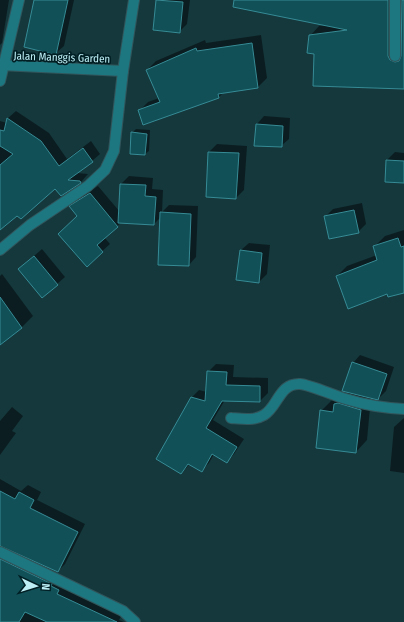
<svg xmlns="http://www.w3.org/2000/svg" width="404" height="622" viewBox="0 0 404 622" font-family="'Fira Sans Condensed',sans-serif">
	<rect width="100%" height="100%" fill="#15383d"/>
	<!-- shadow -->
	<g fill="#0007">
		<path d="M0 0H9L2 43 0 45Z"/>
		<path d="M35 0H74L64 46 56 53Z"/>
		<path d="M157 0H190L187 24 179 32 154 30Z"/>
		<path d="M261 0H397L399 50 402 53V0H404V88L315 53 310 36 319 26 327 25Z"/>
		<path d="M261 35 267 78 258 87 224 92 219 97 143 124 139 111 148 102 159 98 147 70 156 61 205 40 206 43Z"/>
		<path d="M16 111 49 133 67 159 91 141 100 154 92 161 77 173 88 174 81 182 61 195 55 188 18 214 0 229V121L7 123 8 118Z"/>
		<path d="M264 116 290 118 289 139 281 146 257 124Z"/>
		<path d="M136 129 150 130 149 151 145 154 132 133Z"/>
		<path d="M217 144 247 146 244 190 236 198 207 196 209 152Z"/>
		<path d="M395 152 404 153V182L386 181 387 160Z"/>
		<path d="M129 176 153 178 152 189 163 190 162 212 169 205 198 206 196 257 189 265 161 217 154 224 122 222 104 237 110 244 87 265 78 216 71 207 78 199 98 186 120 212 121 184Z"/>
		<path d="M362 203 366 224 358 232 325 217 333 209Z"/>
		<path d="M404 230V291L388 293 337 276 347 266 377 255 375 246 385 236Z"/>
		<path d="M249 243 270 245 267 274 259 282 241 250Z"/>
		<path d="M42 249 65 277 57 284 19 269Z"/>
		<path d="M2 274 33 316 22 327 0 344V276Z"/>
		<path d="M360 355 394 367 386 391 378 399 371 397 367 440 356 452 321 411 332 400H338L346 393H351L353 363Z"/>
		<path d="M216 364 234 365 233 377 268 378V393L260 401 225 400 213 420 244 439 234 454 227 462 214 454 209 463 201 471 190 464 181 473 191 398 199 390 207 392 208 372Z"/>
		<path d="M12 407 23 416 12 431 16 433 0 455V421Z"/>
		<path d="M404 418V473L390 471 394 427Z"/>
		<path d="M0 479 21 491 28 485 41 492 37 500 85 524 65 564 58 571 2 545V547L123 613 119 620 124 622H0Z"/>
	</g>
	<!-- building -->
	<g fill="#115057" stroke="#368b95">
		<path d="M34 0H68L56 55 24 47Z"/>
		<path d="M156 0 183 2 180 33 153 30Z"/>
		<path d="M234 0H388V56L390 60 395 62 399 61 401 56 402 0H404V89L313 86 314 54 307 53 309 35 347 30 233 7Z"/>
		<path d="M252 43 258 88 218 94 219 98 143 125 138 110 160 102 146 70 196 48 197 51Z"/>
		<path d="M7 118 41 141 59 166 83 148 93 162 68 180 80 181 81 183 61 196 55 189 21 219 17 216 0 230V165L13 154 0 146V130L4 131Z"/>
		<path d="M256 124 283 126 282 147 254 146Z"/>
		<path d="M131 132 147 134 145 155 130 154Z"/>
		<path d="M208 152 239 153 236 199 206 197Z"/>
		<path d="M386 160 404 161V183L385 182Z"/>
		<path d="M120 184 146 185 145 196 156 197 154 225 118 223Z"/>
		<path d="M90 193 118 227 97 245 103 252 87 267 58 234 77 216 69 206Z"/>
		<path d="M354 210 359 233 329 239 324 216Z"/>
		<path d="M160 212 191 214 189 266 158 265Z"/>
		<path d="M398 238 401 247 404 246V293L388 297 387 294 348 309 336 276 377 260 373 246Z"/>
		<path d="M240 250 262 253 259 283 236 280Z"/>
		<path d="M34 256 58 285 42 298 18 269Z"/>
		<path d="M0 297 22 328 0 345Z"/>
		<path d="M352 362 387 374 378 400 342 391Z"/>
		<path d="M207 371 227 372 226 385 260 386V402L222 401 206 428 237 447 227 463 212 454 202 472 188 464 181 474 156 459 191 397 205 401Z"/>
		<path d="M338 403 361 410 356 453 316 448 320 410 333 412 334 404Z"/>
		<path d="M0 491 15 499 19 492 34 500 30 508 78 532 58 572 0 546Z"/>
		<path d="M0 559 52 584 51 586 59 590 57 594 117 622H47L25 612 19 622H0Z"/>
	</g>
	<g fill="none" stroke-linecap="round" stroke-linejoin="round">
		<defs>
			<g id="minor">
				<path d="M395 56V0"/>
				<path d="M0 65 123 71"/>
				<path d="M0 81 19 0"/>
				<path d="M0 250 30 225 88 186 105 170 114 151 123 71 134 0"/>
				<path d="M231 418C242 419 254 421 264 415 278 407 279 383 300 384 311 385 335 396 346 399 365 405 385 408 404 409"/>
				<path d="M0 552 123 611 135 622"/>
			</g>
		</defs>
		<!-- minor casing -->
		<use href="#minor" stroke="#31555a" stroke-width="12"/>
		<!-- minor -->
		<use href="#minor" stroke="#1c7781" stroke-width="10"/>
	</g>
	<g text-anchor="middle" stroke-width="3.5" stroke-linejoin="round" paint-order="stroke">
		<!-- street labels -->
		<g font-size="11" fill="#bdeef5" stroke="#001f24">
			<text transform="translate(62 57) rotate(2)" y="4">Jalan Manggis Garden</text>
		</g>
	</g>
	<!-- north arrow -->
	<g transform="translate(36 586) rotate(94)" stroke="#001f24" stroke-width="3" paint-order="stroke">
	<path d="M0-3L7 15L0 10L-7 15Z" fill="#bdeef5"/>
	<text y="-6" font-size="11" font-weight="bold" text-anchor="middle" fill="#bdeef5">N</text>
	</g>
</svg>
